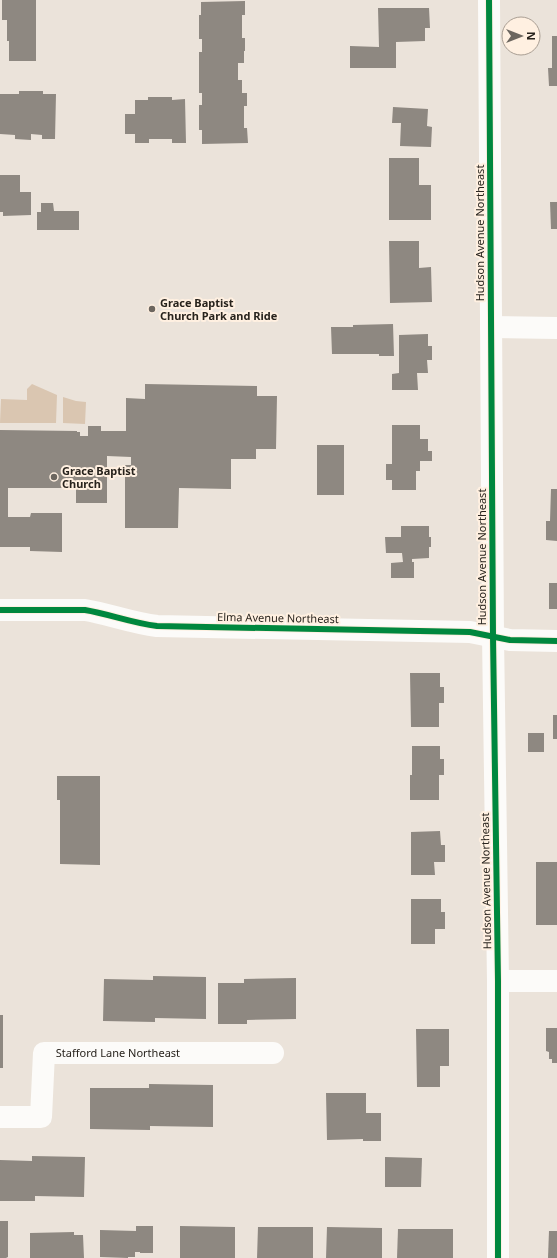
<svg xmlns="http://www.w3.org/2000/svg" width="557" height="1258" viewBox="0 0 557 1258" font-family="'Noto Sans',sans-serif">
	<rect width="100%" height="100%" fill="#ebe3da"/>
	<!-- green -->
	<g fill="#dac6b1">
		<path d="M32 384 57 395 56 423H0L1 399 27 400V389Z"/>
		<path d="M63 397 76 401 86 402 85 424 63 423Z"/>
	</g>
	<!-- building -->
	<g fill="#8e8881">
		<path d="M2 0H36V61H9V41H7V20H2Z"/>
		<path d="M245 1V15H242V38H245V51H244V63H238V80H242V93H247V106H244V128H247L248 143 202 144V130H199V105H202V93H199V52H202V39H199V15H201V2Z"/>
		<path d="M378 8H429L430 28H425V41L396 42V68H350V46L379 47Z"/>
		<path d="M552 36H557V86H549L548 68H552Z"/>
		<path d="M19 91H43V94H56L55 139H42V135L31 134V140L15 139V135L0 134V94H19Z"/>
		<path d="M148 97H172V100L185 99 186 143H172V139H149V143H135V134H125V114H135V100H148Z"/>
		<path d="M393 107 428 109 427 126 432 127 431 147 400 146 401 123H392Z"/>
		<path d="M389 158H419V185H431V220H389Z"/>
		<path d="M0 175H20V192H31V215L3 216V212H0Z"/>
		<path d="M550 202H557V229H551Z"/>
		<path d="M41 203H53L54 211H79V230H37V212H41Z"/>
		<path d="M389 241H419V268L431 267 432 302 390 303Z"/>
		<path d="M393 324 394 356H379V354H332L331 327H353V325Z"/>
		<path d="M428 334V346H432V360H427L428 373H417L418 390H392V374L399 373V335Z"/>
		<path d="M145 384 257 386V396H277L276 449H256V459H231V489L179 488 178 528H125V465H131V457L107 456V503H76V488H8V517H30L31 513H62V552L30 551V547H0V430L77 431V432H80V436H88V426H101V431H126V398L145 399Z"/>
		<path d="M392 425H420V439H428V451H432V461H420V471H416V490H392V480H386V464H392Z"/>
		<rect x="317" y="445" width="27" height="50"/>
		<path d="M551 489H557V541L546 540V521H550Z"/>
		<path d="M401 526H429V537H431V547H429V558L412 559V562H414V578H391V563L403 562 402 553H386L385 537H401Z"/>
		<rect x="549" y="583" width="8" height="26"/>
		<path d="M410 673H440V687H444V703H439V727H411Z"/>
		<rect x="553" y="715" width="4" height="24"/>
		<rect x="528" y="733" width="16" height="19"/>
		<path d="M412 746H440V759H444V775H439V800H410V775H412Z"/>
		<path d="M57 776H100V865L60 864V800H57Z"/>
		<path d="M440 831 441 845H445V862H434L435 875H411V832Z"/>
		<rect x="536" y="862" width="21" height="63"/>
		<path d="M411 899H441V912H445V929H435V944H411Z"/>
		<path d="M153 976 206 977V1019L155 1018V1022L103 1021 104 979 153 980Z"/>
		<path d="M296 978V1019L247 1020V1024H218V983H244V979Z"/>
		<rect x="0" y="1015" width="3" height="53"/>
		<path d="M546 1028H557V1063H552V1059H549V1052L546 1051Z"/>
		<path d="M416 1029H449V1066H440V1087H417Z"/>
		<path d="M149 1084 213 1085V1127L150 1126V1130L90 1129V1088H149Z"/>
		<path d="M326 1093H366V1113H381V1141H363V1139L327 1140Z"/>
		<path d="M32 1156 85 1157 84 1197 35 1196V1201H0V1160L32 1161Z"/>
		<path d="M385 1157 422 1158 421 1187H385Z"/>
		<path d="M0 1221H8V1257L6 1258H0Z"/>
		<path d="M136 1226H153V1253H140V1252H135V1257H128V1258L100 1257V1230L136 1231Z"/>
		<path d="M180 1226 235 1227V1258H180Z"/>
		<path d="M258 1227H313V1258H257Z"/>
		<path d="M327 1227 382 1228V1258H326Z"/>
		<path d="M398 1229H453V1258H397Z"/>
		<path d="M549 1231H557V1258H548Z"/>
		<path d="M74 1232V1235H83L84 1258H30V1233Z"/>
	</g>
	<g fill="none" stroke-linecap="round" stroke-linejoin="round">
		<!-- minor -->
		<g stroke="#fcfbf9" stroke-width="22">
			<path d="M489 0 493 636 498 981V1258"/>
			<path d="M491 327 557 328"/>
			<path d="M0 610H85C109 614 132 623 157 626L470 632 510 640 557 641"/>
			<path d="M498 981H557"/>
			<path id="s1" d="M0 1117H41L44 1053H273"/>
		</g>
		<defs>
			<g id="cycleway">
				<path d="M489 0 493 636 498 981V1258"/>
				<path d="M0 610H85C109 614 132 623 157 626L470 632 510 640 557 641"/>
			</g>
		</defs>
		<!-- cycleway casing -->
		<use href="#cycleway" stroke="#fff0e1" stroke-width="8"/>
		<!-- cycleway -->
		<use href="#cycleway" stroke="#00873e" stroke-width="6"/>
	</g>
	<!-- markers -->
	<g fill="#6c665f" stroke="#fff0e1" stroke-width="1.5">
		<circle cx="152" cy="309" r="4"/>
		<circle cx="54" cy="477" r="4"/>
	</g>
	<g text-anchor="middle" stroke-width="4" stroke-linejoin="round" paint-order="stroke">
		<!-- street labels -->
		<g font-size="11" fill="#28231d" stroke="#fff0e1">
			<text transform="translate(480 233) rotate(-90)" y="4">Hudson Avenue Northeast</text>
			<text transform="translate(482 557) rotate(-90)" y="4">Hudson Avenue Northeast</text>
			<text transform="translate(278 618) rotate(1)" y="4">Elma Avenue Northeast</text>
			<text transform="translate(486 881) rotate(-91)" y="4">Hudson Avenue Northeast</text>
			<text dy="4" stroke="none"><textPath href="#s1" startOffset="179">Stafford Lane Northeast</textPath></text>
		</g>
		<!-- poi labels -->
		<g font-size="11" font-weight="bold" fill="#28231d" stroke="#fff0e1" text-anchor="start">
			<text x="160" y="307">Grace Baptist<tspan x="160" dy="13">Church Park and Ride</tspan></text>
			<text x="62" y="475">Grace Baptist<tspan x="62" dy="13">Church</tspan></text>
		</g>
	</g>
	<!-- north arrow -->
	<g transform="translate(521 36) rotate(90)"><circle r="19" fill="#fff0e1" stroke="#a99e93"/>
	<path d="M0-3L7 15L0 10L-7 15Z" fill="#6c665f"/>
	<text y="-6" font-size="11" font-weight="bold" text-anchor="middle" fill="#28231d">N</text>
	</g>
</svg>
